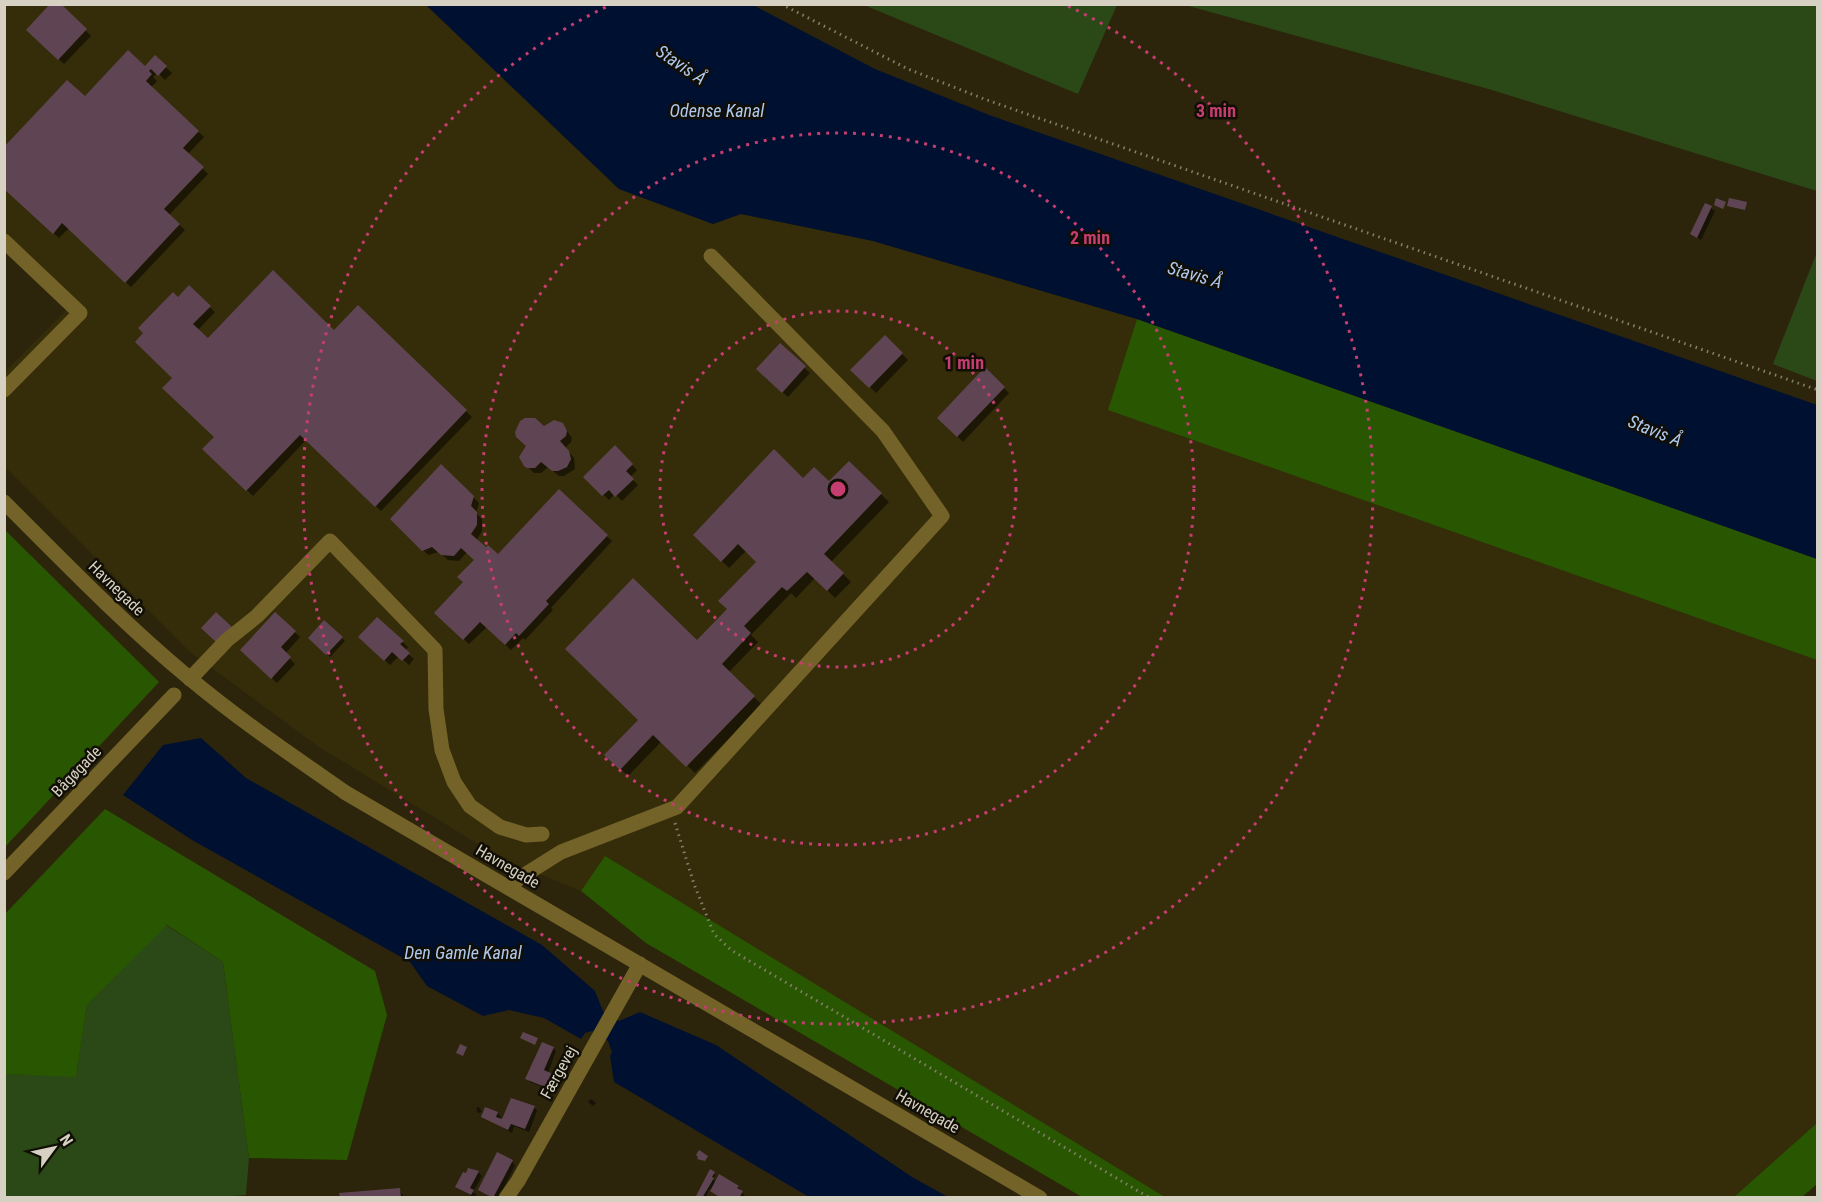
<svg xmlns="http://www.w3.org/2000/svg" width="1822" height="1202" viewBox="0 0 1822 1202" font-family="'Roboto Condensed',sans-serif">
	<rect width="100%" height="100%" fill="#2c250c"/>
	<!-- built -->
	<path fill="#352c0a" d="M4 5H426L619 189 713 224 741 214 873 241 1137 319 1109 410 1817 660V1123L1734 1197H1165L605 857 581 891 501 858 319 747 190 652 5 467V372L69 307 5 245Z"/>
	<!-- green -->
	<g fill="#2a4916">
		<path d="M864 5 1117 4V5L1078 94Z"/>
		<path d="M1185 5H1817V191L1492 90Z"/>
		<path d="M1817 252V381L1773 364Z"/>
		<path d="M166 925 223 962 249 1158 246 1195 206 1198H5V1074L76 1076 87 1005Z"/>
	</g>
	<!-- forest -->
	<g fill="#295701">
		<path d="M1137 319 1817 559V660L1108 410Z"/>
		<path d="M4 529 159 682 5 847H4Z"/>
		<path d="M105 809 375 971 387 1015 347 1160 249 1158 223 962 167 925 87 1005 76 1077 5 1074V914Z"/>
		<path d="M605 856 1165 1197H1082L646 943 581 891Z"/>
		<path d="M1817 1123V1184L1802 1197H1734Z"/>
	</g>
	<!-- water -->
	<g fill="#001031">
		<path d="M426 5H753L875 69 989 115 1817 405V559L1137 319 873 241 741 214 713 224 619 189Z"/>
		<path d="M201 738 246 778 542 945 595 991 603 1011 619 1021 640 1012 716 1045 912 1177 948 1197H809L614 1082 610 1056 612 1052 608 1041 592 1031 585 1033 581 1039 544 1018 509 1010 483 1016 427 986 410 962 192 840 123 795 163 745Z"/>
	</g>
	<!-- shadow -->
	<g fill="#0007">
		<path d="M59 4 91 36 64 64 28 30Z"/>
		<path d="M155 57 172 73 165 80 158 73 153 77 157 81 151 87 204 137 188 154 208 174 169 215 185 230 131 287 69 228 59 238 4 187 85 98 145 69Z"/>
		<path d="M1706 205 1715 211 1701 240 1692 234Z"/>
		<path d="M189 287 215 312 198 330 208 340 334 332 358 307 472 417 381 511 307 439 253 496 205 449 216 438 174 378 178 299Z"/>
		<path d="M885 337 908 360 876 393 853 370Z"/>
		<path d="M780 345 810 373 788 397 764 375Z"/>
		<path d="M985 370 1009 393 963 442 939 418Z"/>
		<path d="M562 424 572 438 571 442 565 448 574 458 575 469 564 476H559L548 467 541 473H534L522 461 544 428Z"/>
		<path d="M615 448 637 470 630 477 638 485 622 501 615 494 609 500 585 477Z"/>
		<path d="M849 463 889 502 831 562 851 582 835 598 815 578 796 598 791 593 751 635 758 642 729 672 762 705 695 773 662 741 628 776 614 762 640 720 697 642 729 609 758 562 746 551 729 568 695 535 803 480 829 483Z"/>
		<path d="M441 466 479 503 476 513 482 519V531L476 541 498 556 559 491 612 541 551 608 553 610 525 640 523 638 511 650 487 627 469 644 436 613 465 582 476 560 467 552 459 561 448 560 439 552 428 555 392 519Z"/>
		<path d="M275 614 300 637 285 654 295 664 277 683 242 650Z"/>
		<path d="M378 619 408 647 405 651 414 659 409 665 399 656 390 665 360 637Z"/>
		<path d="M324 622 345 641 330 657 310 638Z"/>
		<path d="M553 1048 556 1051 548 1073 558 1079 553 1091 530 1082 527 1078Z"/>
		<path d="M591 1099 596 1103 593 1106 588 1102Z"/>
		<path d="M479 1107 482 1112 478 1113 476 1108Z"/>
		<path d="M534 1107 537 1111 529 1132 514 1126 512 1133 483 1116 497 1113 501 1117 500 1119 503 1121Z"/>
		<path d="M512 1162 515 1165 499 1198H492L480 1190Z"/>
		<path d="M469 1170 478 1172 482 1176 473 1192 477 1195 475 1198 461 1190Z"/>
		<path d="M711 1172 715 1175 713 1179 716 1182 720 1177 738 1187 745 1196 744 1198H721L709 1189 706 1198 697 1197Z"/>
		<path d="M399 1190 405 1198H341Z"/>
	</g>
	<!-- building -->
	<g fill="#5f4553">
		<path d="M50 4H61L87 29 58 60 26 30Z"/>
		<path d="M128 50 145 66 155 55 167 66 158 76 151 69 149 71 152 74 146 81 199 131 183 148 204 167 164 209 180 224 125 283 62 223 53 234 4 189V147L67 80 85 96Z"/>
		<path d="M1716 198 1726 202 1723 209 1714 205Z"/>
		<path d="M1729 198 1747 202 1745 210 1727 206Z"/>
		<path d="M1705 203 1712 206 1697 238 1690 234Z"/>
		<path d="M273 270 334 330 358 305 467 410 375 507 300 435 246 491 202 449 214 437 162 388 172 378 135 342 143 333 138 328 173 292 178 297 189 285 211 306 193 324 208 338Z"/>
		<path d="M885 335 903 353 869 388 850 370Z"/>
		<path d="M780 343 806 366 782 393 756 369Z"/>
		<path d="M985 367 1005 387 957 437 937 418Z"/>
		<path d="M525 418H535L544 426 554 420 563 423 567 431 566 436 560 441 569 451 571 459 567 467 558 471H552L541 462 535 468H527L524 466 519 457 526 446 516 437 515 432 520 421Z"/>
		<path d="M615 445 633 464 626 471 634 479 615 497 609 490 602 496 583 477Z"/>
		<path d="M774 449 803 478 814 467 829 481 849 461 882 493 824 554 844 573 827 591 807 572 787 591 782 587 744 626 751 633 722 664 755 696 686 767 653 735 620 770 604 755 638 720 565 649 633 578 697 640 727 609 718 601 756 562 738 544 721 562 693 535Z"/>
		<path d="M441 464 474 496 471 506 477 512V525L471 534 486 547 488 545 498 554 559 489 608 535 546 601 549 604 519 636 516 633 505 645 480 622 463 640 434 613 463 582 457 577 474 560 461 548 454 556 441 555 432 547 422 551 390 519Z"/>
		<path d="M216 612 232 627 217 643 201 628Z"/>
		<path d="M275 612 296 631 281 647 291 657 271 679 240 650Z"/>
		<path d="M377 617 404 641 400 644 410 653 402 661 392 652 384 661 358 637Z"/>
		<path d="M324 620 343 637 326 655 308 638Z"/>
		<path d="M523 1032 538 1038 535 1045 520 1038Z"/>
		<path d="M542 1042 554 1047 544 1070 555 1075 550 1089 525 1079Z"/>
		<path d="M460 1044 467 1047 463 1056 456 1053Z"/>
		<path d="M511 1098 535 1106 525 1129 511 1124 508 1130 481 1117 485 1107 498 1112 496 1117 502 1119Z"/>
		<path d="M699 1150 708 1156 705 1161 697 1159 698 1157 696 1155Z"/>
		<path d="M497 1152 513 1160 493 1198 478 1190Z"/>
		<path d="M468 1168 479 1171 470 1188 474 1190 471 1195 455 1187 463 1172 466 1173Z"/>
		<path d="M710 1169 715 1172 712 1177 714 1178 702 1198H695Z"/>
		<path d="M719 1174 739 1186 737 1188 743 1191 739 1198H721L710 1191Z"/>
		<path d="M400 1188 401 1198H340L339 1193Z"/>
	</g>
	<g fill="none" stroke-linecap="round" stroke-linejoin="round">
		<!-- path -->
		<g stroke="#847e6b" stroke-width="3" stroke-dasharray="1.5 4.5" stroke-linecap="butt">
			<path d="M781 4 908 69 984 99 1818 390"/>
			<path d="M675 823 694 884 714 934 731 950 1150 1198"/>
			<path d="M1815 1198 1818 1195"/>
		</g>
		<!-- minor -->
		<g stroke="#736328" stroke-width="15">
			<path d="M4 241 80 313 4 390"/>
			<path d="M4 502C64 562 123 623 188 677 238 719 293 756 346 793L1040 1198"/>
			<path d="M190 679 227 640 257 616 330 541 435 650 436 709 442 750 454 782 470 806 500 827 526 835 542 834"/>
			<path d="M4 873 174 695"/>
			<path d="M510 888 518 879 561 852 677 807 942 516 883 431 711 256"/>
			<path d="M506 1198 518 1181 640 964"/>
		</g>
	</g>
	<!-- distance rings -->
	<g fill="none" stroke="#c63d70" stroke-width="3" stroke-dasharray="3 6">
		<circle cx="838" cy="489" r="178"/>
		<circle cx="838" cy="489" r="356"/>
		<path d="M1068 6A535 535 0 1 1 608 6"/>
	</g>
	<g text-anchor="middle" stroke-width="5" stroke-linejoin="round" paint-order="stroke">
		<!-- street labels -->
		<g font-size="16" fill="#d6d1c3" stroke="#110e05">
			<text transform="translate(117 588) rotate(44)" y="6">Havnegade</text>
			<text transform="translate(76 771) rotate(-46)" y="6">Bågøgade</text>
			<text transform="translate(508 866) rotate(30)" y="6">Havnegade</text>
			<text transform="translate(558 1072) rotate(-61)" y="6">Færgevej</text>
			<text transform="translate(928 1111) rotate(30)" y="6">Havnegade</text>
		</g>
		<!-- water labels -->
		<g font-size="18" font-style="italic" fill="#afc9ee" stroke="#110e05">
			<text transform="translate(681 65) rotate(34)" y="6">Stavis Å</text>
			<text x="717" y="117">Odense Kanal</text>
			<text transform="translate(1195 275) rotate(16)" y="6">Stavis Å</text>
			<text transform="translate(1655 431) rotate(22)" y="6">Stavis Å</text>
			<text x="463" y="959">Den Gamle Kanal</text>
		</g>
	</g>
	<circle cx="838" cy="489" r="9" fill="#c63d70" stroke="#110e05" stroke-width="3"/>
	<g font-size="18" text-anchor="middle" font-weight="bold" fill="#c63d70" stroke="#110e05" stroke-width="5" stroke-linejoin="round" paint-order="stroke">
		<text x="1216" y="117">3 min</text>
		<text x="1090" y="244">2 min</text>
		<text x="964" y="369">1 min</text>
	</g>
	<!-- border -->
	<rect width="1822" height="1202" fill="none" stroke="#d6d1c3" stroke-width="12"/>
	<!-- north arrow -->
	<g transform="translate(54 1148) rotate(57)" stroke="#110e05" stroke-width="4.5" paint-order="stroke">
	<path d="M0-4.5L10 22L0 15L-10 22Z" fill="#d6d1c3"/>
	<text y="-9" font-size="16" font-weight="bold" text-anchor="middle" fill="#d6d1c3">N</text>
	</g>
</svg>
